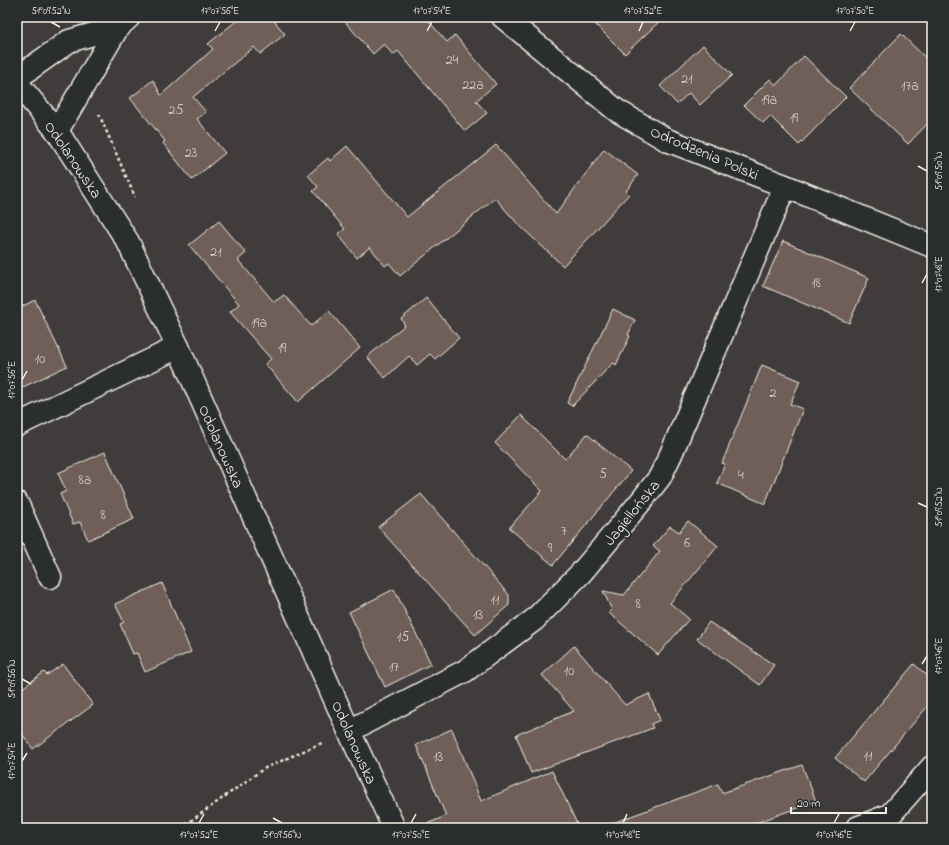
<svg xmlns="http://www.w3.org/2000/svg" width="949" height="845" viewBox="0 0 949 845" font-family="'Indie Flower',sans-serif">
	<rect width="100%" height="100%" fill="#3f3c3b"/>
	<filter id="ink" filterUnits="userSpaceOnUse"><feTurbulence type="fractalNoise" baseFrequency=".025" numOctaves="2"/><feDisplacementMap in="SourceGraphic" scale="8" xChannelSelector="R" yChannelSelector="G"/><feConvolveMatrix kernelMatrix="1 2 1 2 8 2 1 2 1" color-interpolation-filters="sRGB"/></filter>
	<g filter="url(#ink)">
		<!-- building -->
		<g fill="#705f58" stroke="#f4f1e8">
			<path d="M241 17H271L285 34 260 54 254 47 193 97 206 112 197 119 225 153 192 180 163 143 165 141 130 98 153 80 161 95 213 49 208 44Z"/>
			<path d="M341 17H425L447 42 455 35 496 84 476 101 487 113 465 131 398 51 393 55 384 44 373 54Z"/>
			<path d="M588 17H664L625 54Z"/>
			<path d="M901 34 932 64V119L908 144 849 88Z"/>
			<path d="M703 45 732 75 700 105 689 93 677 104 660 86Z"/>
			<path d="M804 56 846 97 799 145 770 116 763 123 744 105 770 79 776 85Z"/>
			<path d="M496 145 556 214 604 149 638 175 626 191 629 194 563 266 517 223 495 198 400 276 389 263 385 266 370 247 357 258 338 234 345 229 313 191 318 187 308 175 328 158 330 161 347 146 407 217Z"/>
			<path d="M219 221 246 253 238 260 274 302 284 295 311 326 329 311 360 348 298 402 265 364 271 359 230 312 239 304 189 245Z"/>
			<path d="M783 241 869 278 849 323 763 286Z"/>
			<path d="M426 298 459 338 435 359 430 354 417 365 409 356 385 378 367 357 405 325 401 319Z"/>
			<path d="M35 300 67 366 17 390V309Z"/>
			<path d="M613 309 635 320 628 335 630 336 616 365 613 363 572 406 567 403Z"/>
			<path d="M762 365 800 381 790 404 803 409 765 504 717 483 725 464 722 463Z"/>
			<path d="M521 415 565 459 587 434 631 471 553 565 509 528 542 491 495 443Z"/>
			<path d="M105 452 134 519 88 540 80 522 73 524 60 494 66 491 58 473Z"/>
			<path d="M421 494 509 595V605L475 635 378 527Z"/>
			<path d="M688 521 718 546 670 603 689 619 658 655 609 613 612 610 603 591 624 595 660 551 653 546 670 526 679 532Z"/>
			<path d="M162 583 191 652 145 672 137 653 133 654 120 624 124 622 115 604Z"/>
			<path d="M394 589 431 664 385 687 349 612Z"/>
			<path d="M709 622 774 665 760 685 697 639Z"/>
			<path d="M574 646 625 705 649 694 660 720 651 724 653 728 531 773 516 735 574 711 542 675Z"/>
			<path d="M63 664 93 705 33 749 17 727V692L44 672 47 675Z"/>
			<path d="M914 664 932 680V701L864 782 835 758Z"/>
			<path d="M452 729 481 801 552 771 579 828H417L446 816 416 745Z"/>
			<path d="M802 765 816 801 742 828H608L607 825 718 784 722 793Z"/>
		</g>
		<g fill="none" stroke-linecap="round" stroke-linejoin="round">
			<defs>
				<g id="minor">
					<path d="M503 17 616 110 667 140 785 186 932 246"/>
					<path d="M17 78 69 41 118 27"/>
					<path d="M17 83 57 131 128 242 178 347 349 731 394 828"/>
					<path d="M57 131 118 27 129 17"/>
					<path d="M17 425 178 347"/>
					<path d="M17 503 50 577"/>
					<path d="M349 731 465 671 534 620 581 573 642 500 660 477 671 454 785 186"/>
					<path d="M857 828 890 815 932 767"/>
				</g>
			</defs>
			<!-- minor casing -->
			<use href="#minor" stroke="#f4f1e8" stroke-width="25"/>
			<!-- path -->
			<g stroke="#f4f1e8" stroke-width="2.5" stroke-dasharray="3 3" stroke-linecap="butt">
				<path d="M99 114 135 197"/>
				<path d="M181 828 263 769 324 742"/>
			</g>
			<!-- minor -->
			<use href="#minor" stroke="#2a2d2e" stroke-width="22"/>
		</g>
	</g>
	<!-- ticks -->
	<path fill="none" stroke="#f4f1e8" stroke-width="1.5" d="M51 22 60 27M215 31 220 22M427 31 432 22M639 31 643 22M850 31 855 22M918 166 927 171M922 283 927 274M22 380 27 371M918 503 927 507M922 664 927 656M22 679 31 684M22 761 27 753M273 818 282 823M199 823 204 814M411 823 416 814M623 823 627 814M834 823 839 814"/>
	<g text-anchor="middle" stroke-width="3.5" stroke-linejoin="round" paint-order="stroke">
		<!-- number labels -->
		<g font-size="14" fill="#d3ccc4">
			<text x="452" y="64">24</text>
			<text x="687" y="83">21</text>
			<text x="473" y="89">22a</text>
			<text x="910" y="90">17a</text>
			<text x="769" y="104">19a</text>
			<text x="176" y="114">25</text>
			<text x="794" y="122">19</text>
			<text x="191" y="157">23</text>
			<text x="216" y="256">21</text>
			<text x="816" y="287">18</text>
			<text x="259" y="327">19a</text>
			<text x="282" y="352">19</text>
			<text x="40" y="363">10</text>
			<text x="773" y="397">2</text>
			<text x="603" y="478">5</text>
			<text x="741" y="479">4</text>
			<text x="85" y="484">8a</text>
			<text x="103" y="519">8</text>
			<text x="564" y="535">7</text>
			<text x="687" y="547">6</text>
			<text x="550" y="552">9</text>
			<text x="495" y="604">11</text>
			<text x="638" y="608">8</text>
			<text x="478" y="619">13</text>
			<text x="403" y="641">15</text>
			<text x="394" y="671">17</text>
			<text x="569" y="675">10</text>
			<text x="868" y="760">11</text>
			<text x="438" y="761">13</text>
		</g>
		<!-- street labels -->
		<g font-size="16" fill="#f4f1e8" stroke="#2a2d2e">
			<text transform="translate(705 152) rotate(23)" y="6">Odrodzenia Polski</text>
			<text transform="translate(74 159) rotate(56)" y="6">Odolanowska</text>
			<text transform="translate(222 446) rotate(66)" y="6">Odolanowska</text>
			<text transform="translate(631 512) rotate(-51)" y="6">Jagiellońska</text>
			<text transform="translate(355 742) rotate(66)" y="6">Odolanowska</text>
		</g>
	</g>
	<!-- margin -->
	<rect width="949" height="845" fill="none" stroke="#2a2d2e" stroke-width="44"/>
	<!-- scale -->
	<path d="M791 807v6h95v-6" fill="none" stroke="#f4f1e8" stroke-width="2"/>
	<text x="797" y="807" font-size="12" fill="#f4f1e8" stroke="#2a2d2e" stroke-width="3" paint-order="stroke">20 m</text>
	<rect x="22" y="22" width="905" height="801" fill="none" stroke="#f4f1e8" stroke-width="1.5"/>
	<g font-size="10" text-anchor="middle" fill="#f4f1e8">
		<text x="51" y="14">51°09'52"N</text>
		<text x="220" y="14">17°07'56"E</text>
		<text x="432" y="14">17°07'54"E</text>
		<text x="643" y="14">17°07'52"E</text>
		<text x="855" y="14">17°07'50"E</text>
		<text transform="translate(938 171) rotate(-90)" y="4">51°09'50"N</text>
		<text transform="translate(938 274) rotate(-90)" y="4">17°07'48"E</text>
		<text transform="translate(11 380) rotate(-90)" y="4">17°07'56"E</text>
		<text transform="translate(938 507) rotate(-90)" y="4">51°09'52"N</text>
		<text transform="translate(938 656) rotate(-90)" y="4">17°07'46"E</text>
		<text transform="translate(11 679) rotate(-90)" y="4">51°09'56"N</text>
		<text transform="translate(11 761) rotate(-90)" y="4">17°07'54"E</text>
		<text x="199" y="838">17°07'52"E</text>
		<text x="282" y="838">51°09'56"N</text>
		<text x="411" y="838">17°07'50"E</text>
		<text x="623" y="838">17°07'48"E</text>
		<text x="834" y="838">17°07'46"E</text>
	</g>
</svg>
